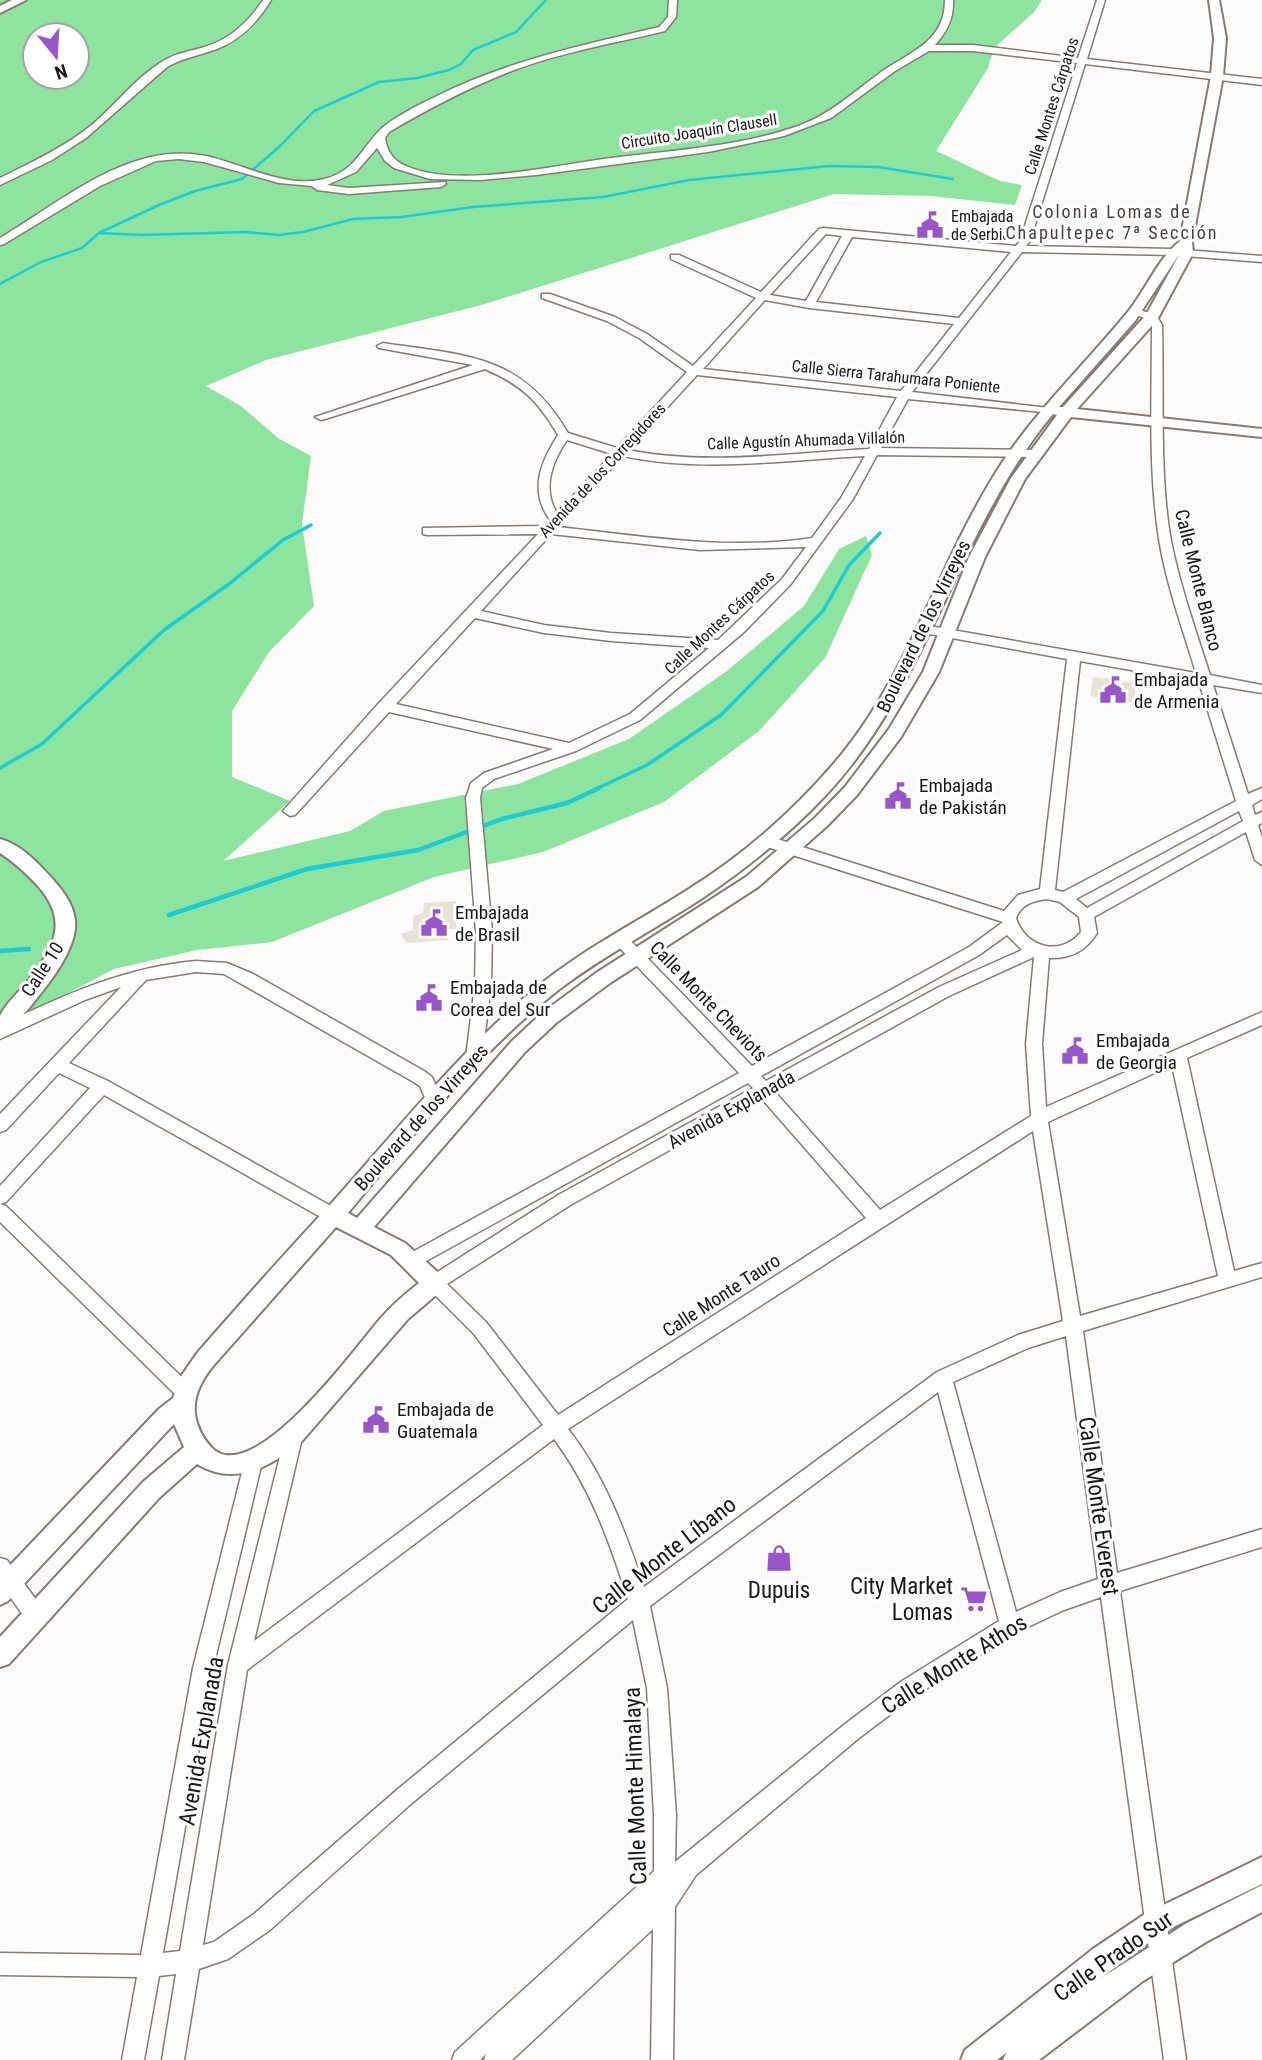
<svg xmlns="http://www.w3.org/2000/svg" width="1262" height="2060" viewBox="0 0 1262 2060" font-family="'Roboto Condensed',sans-serif">
	<rect width="100%" height="100%" fill="#fdfbf9"/>
	<!-- forest -->
	<path fill="#8ce49f" fill-rule="evenodd" d="M0 0H1042L1034 12 994 48 988 68 936 151 1000 181 1022 185 1015 205 931 196 834 194 485 304 266 360 206 386 241 406 278 438 311 456 302 524 314 606 269 652 232 711V777L290 801 223 861 350 831 384 811 518 784 629 739 727 671 804 606 839 549 866 536 872 555 825 658 759 731 664 802 543 852 434 877 272 942 197 950 114 969 0 1029ZM35 35H77V77H35Z"/>
	<g fill="none" stroke-linecap="round" stroke-linejoin="round">
		<!-- stream-far2 -->
		<g stroke="#1bccd6" stroke-width="2.5">
			<path d="M99 233 142 235 246 232 278 235 303 232 353 219 402 217 473 207 603 197 689 180 829 166 878 167 953 179"/>
			<path d="M0 284 41 262 82 248 99 233 159 205 195 191 242 179 279 147 314 111 379 82 417 78 449 70 461 64 473 50 516 32 546 0"/>
		</g>
		<!-- stream-far1 -->
		<g stroke="#1bccd6" stroke-width="3.5">
			<path d="M0 768 42 744 164 630 229 584 283 540 311 525"/>
			<path d="M596 789 647 765 721 715 823 611 849 565 880 533"/>
		</g>
		<!-- stream -->
		<g stroke="#1bccd6" stroke-width="4.5">
			<path d="M169 915 307 869 418 850 502 819 567 803 599 788"/>
			<path d="M0 951 29 949"/>
		</g>
	</g>
	<!-- building -->
	<g fill="#e8e1d5">
		<path d="M1093 677 1136 683 1134 703 1090 696Z"/>
		<path d="M456 901V929H448V940L407 943 400 934 413 930V916L423 913 424 903Z"/>
	</g>
	<g fill="none" stroke-linecap="round" stroke-linejoin="round">
		<defs>
			<g id="minor">
				<path d="M263 0H271C257 23 240 41 214 50 197 56 182 58 167 67L86 138 52 160 0 185V178C32 162 65 147 93 124 116 104 135 79 160 63 173 54 186 52 201 48 228 41 248 23 263 0Z"/>
				<path d="M669 0H677L676 17 665 31C615 43 563 52 514 70 470 87 430 108 389 132L385 138C387 151 393 161 406 166 458 189 555 165 611 158 674 150 738 147 798 126 832 114 858 88 887 68 915 50 945 39 945 0H953C954 18 947 32 935 45H973L1078 58 1097 0H1105L1087 59 1262 79V85L1085 64 1030 241 1026 246 1172 249 1262 256V262L1172 255 1022 252 912 392 1049 408 1055 411 1053 413 908 399 881 448 1036 450 1042 454 1040 457 877 455 853 499 790 585 744 632 640 720 576 751 494 779 482 788 480 798 492 932 491 984 482 1058 480 1062H468L466 1058 475 984 476 932 466 798 471 783 484 773 553 749 389 712 295 815 290 816 283 811 379 703 538 534 427 535 423 534V528L545 526 550 520C529 491 540 463 558 435 538 401 522 385 485 369L325 419 321 420 315 417 473 365 379 348 377 346 383 343C466 356 521 353 568 433L617 448 687 372 639 338 607 321 542 298V294H550L615 317 647 334 693 366 756 298 671 259V255H679L761 292 819 229 823 228 1016 246 1020 241 1077 63 973 51H929L895 71 831 118 784 136 708 152 536 175 481 180 430 179 394 168 385 161 377 148 356 172 327 185 349 188 445 182 446 184 441 187 349 194 317 190 312 186 279 183 204 162 179 159 156 161 100 186 4 244 0 245V238C61 202 130 140 206 156 243 164 286 189 324 179 355 172 362 147 382 128 395 117 422 103 437 96 507 61 583 45 659 27L668 17ZM826 234 842 236 806 301 770 295ZM852 237 1011 252 959 318 816 302ZM765 300 809 308 954 324 901 391 703 369ZM697 375 897 397 869 449C790 453 706 466 628 450ZM567 440 612 454 557 513C542 489 552 462 567 440ZM623 456C702 473 785 460 865 456L841 498 812 538C728 551 641 536 558 527ZM551 534 700 550 806 547 782 579 718 640 611 633 544 625 481 611ZM475 618 544 633 611 641 709 648 630 714 569 743 396 704Z"/>
				<path d="M1136 309 1156 315 1162 325C1164 393 1159 475 1171 541 1180 586 1196 631 1210 675L1262 685V693L1213 685 1248 794 1262 788V799L1252 805 1255 815 1262 812V823L1258 825 1262 837V865L1255 860 1246 832 1094 917 1097 933C1086 951 1070 959 1049 958L1042 1044 1046 1107 1262 1012V1025L1187 1058 1234 1271 1262 1263V1277L1083 1331 1117 1573 1262 1529V1547L1120 1591 1186 2060H1164L1101 1597 1064 1610 1017 1632 916 1695 859 1738 696 1875 675 1907 673 2060H651L653 1929 512 2060H484L486 2054 480 2060H452L455 2052 654 1871V1815L647 1688 633 1620 412 1803 270 1930 228 1959 199 1969 184 2060H162L176 1974 159 1976 144 2060H122L137 1977 0 1975V1953L141 1955 193 1668 246 1456 253 1453 260 1456 262 1462 213 1668 163 1953 180 1951 228 1665 287 1428 294 1426 301 1428 303 1434 254 1641 543 1425 474 1334 428 1288 425 1283 428 1278 560 1194 753 1088 748 1083 419 1265 413 1267 407 1265 404 1260 407 1255 739 1073 615 943 612 939 615 935H625L752 1066 969 947 1003 922 761 845 759 841 761 837H771L1004 911 1018 895 1040 889 1067 659 924 633 917 629 919 626 924 625 1196 673C1183 629 1166 584 1159 539 1148 469 1152 396 1152 325L1148 319 1132 314V310ZM1080 661 1199 682 1236 801 1063 892 1055 890ZM1239 811 1243 821 1087 908 1076 899ZM1047 899 1060 902 1079 917 1081 932C1061 957 1025 948 1016 918 1022 904 1033 901 1047 899ZM1007 935 1022 950 939 987 766 1081 761 1076 979 955ZM1034 957 1026 1044 1031 1116 880 1210 775 1092 949 996ZM1172 1065 1218 1276 1080 1316 1048 1122ZM762 1099 866 1218 558 1415 486 1322 447 1284 572 1204ZM1033 1131 1063 1321 1018 1335 937 1372 644 1587C625 1531 605 1476 568 1429ZM1066 1336 1098 1579 1060 1592 1016 1612 953 1382 1028 1348ZM938 1392 999 1621 902 1681 845 1724 675 1862 676 1815 667 1688 650 1606ZM554 1439C591 1488 609 1541 628 1599L398 1789 254 1914 214 1942 203 1945 247 1670Z"/>
				<path d="M196 961 227 963 253 974 424 1071 432 1077 442 1100 440 1105H428L420 1086 412 1081 224 974 196 972 146 980 69 1063 108 1081 338 1210 341 1215 338 1220 332 1222 326 1220 104 1095 6 1202 0 1204 6 1206 191 1386 194 1392 191 1398 185 1400 179 1398 0 1222V1186L90 1088 59 1073 6 1130 0 1132V1114L121 987 85 1000 0 1039V1026C63 995 126 967 196 961Z"/>
				<path d="M0 1558 7 1560 42 1608 45 1615 42 1622 35 1625 28 1622 0 1583Z"/>
			</g>
			<g id="tertiary">
				<path d="M12 0H26L0 13V6Z"/>
				<path d="M1209 0H1219L1226 38 1223 76 1192 242 1193 253 1157 320 1077 409 1262 429V437L1071 417 1025 479 985 557 939 672 901 737 857 795 827 826 758 887 610 983 556 1023 525 1052 374 1227 405 1243 442 1276 445 1283 442 1290 408 1319 302 1441C271 1467 235 1487 197 1464L159 1498 9 1664 0 1667V1637L143 1482 184 1447 174 1424 8 1601 0 1605V1576L159 1409 173 1398 182 1375 198 1352C241 1303 285 1253 329 1206 395 1133 455 1056 531 992 579 951 636 923 689 889 746 853 798 807 841 755 908 673 938 567 993 477 1030 416 1082 368 1127 313 1146 290 1156 261 1180 241L1211 76 1214 38ZM1180 253 1146 315 1063 407H1059L1135 321ZM1053 414 1057 415 1011 478 969 557 923 672 889 729 845 787 815 818 746 877 596 973 542 1013 511 1042 357 1218 348 1213C414 1134 479 1052 561 988 606 954 657 928 704 897 747 868 789 834 825 796 929 686 957 529 1053 414ZM336 1227 391 1255 419 1283C405 1294 392 1305 380 1319 356 1347 252 1491 211 1447 202 1437 197 1427 195 1414 193 1395 202 1380 213 1366Z"/>
				<path d="M0 839C19 844 34 859 48 874 60 887 73 902 75 920 79 957 28 1007 7 1035L0 1037C0 1031 0 1021 0 1016 5 1004 20 991 28 981 54 948 70 921 37 885 26 873 14 862 0 853Z"/>
				<path d="M1262 1857V1884L1163 1932 1101 1978 1187 1923 1262 1885V1912L1206 1942 1143 1981 1039 2060H1003L1006 2053 997 2060H961L965 2050 1093 1949 1145 1914Z"/>
			</g>
		</defs>
		<!-- minor casing -->
		<use href="#minor" stroke="#857a74" stroke-width="3"/>
		<!-- tertiary casing -->
		<use href="#tertiary" stroke="#857a74" stroke-width="4"/>
		<!-- minor -->
		<use href="#minor" fill="#fff" fill-rule="evenodd"/>
		<!-- tertiary -->
		<use href="#tertiary" fill="#fff" fill-rule="evenodd"/>
	</g>
	<!-- icons -->
	<defs>
		<symbol id="civic-bare" viewBox="-9 -9 18 18"><path d="M-.6-6.5H3V-4.5H.6V-3L4-1V1h2V6H-6V1h2V-1L-.6-3ZM-1.2 2.5V6h2.4V2.5Z" fill="#9955ca" stroke="#fff" stroke-width="2.5" paint-order="stroke"/></symbol>
		<symbol id="shop-bare" viewBox="-9 -9 18 18"><path d="M-5-2.5h2.3a2.7 3.5 0 0 1 5.4 0H5L5.5 6h-11ZM-1.5-2.5h3a1.5 2.3 0 0 0-3 0Z" fill="#9955ca" stroke="#fff" stroke-width="2.5" paint-order="stroke"/></symbol>
		<symbol id="supermarket-bare" viewBox="-9 -9 18 18"><path d="M-6-5.5h2.5l.6 2H6L4.5 2H-2.5L-4.4-4H-6ZM-1.5 3.2a1.3 1.3 0 1 0 .1 0ZM3 3.2a1.3 1.3 0 1 0 .1 0Z" fill="#9955ca" stroke="#fff" stroke-width="2.5" paint-order="stroke"/></symbol>
	</defs>
	<g fill-rule="evenodd">
		<use href="#civic-bare" x="911" y="206" width="38" height="38"/>
		<use href="#civic-bare" x="1094" y="671" width="38" height="38"/>
		<use href="#civic-bare" x="879" y="777" width="38" height="38"/>
		<use href="#civic-bare" x="415" y="904" width="38" height="38"/>
		<use href="#civic-bare" x="410" y="979" width="38" height="38"/>
		<use href="#civic-bare" x="1056" y="1032" width="38" height="38"/>
		<use href="#civic-bare" x="357" y="1401" width="38" height="38"/>
		<use href="#shop-bare" x="760" y="1539" width="38" height="38"/>
		<use href="#supermarket-bare" x="955" y="1580" width="38" height="38"/>
	</g>
	<g text-anchor="middle" stroke-width="6" stroke-linejoin="round" paint-order="stroke">
		<!-- far-street labels -->
		<g font-size="16" fill="#1b1714" stroke="#fff">
			<text transform="translate(1051 106) rotate(-72)" y="6">Calle Montes Cárpatos</text>
			<text transform="translate(699 131) rotate(-9)" y="6">Circuito Joaquín Clausell</text>
			<text transform="translate(896 376) rotate(6)" y="6">Calle Sierra Tarahumara Poniente</text>
			<text transform="translate(806 440) rotate(-2)" y="6">Calle Agustín Ahumada Villalón</text>
			<text transform="translate(602 470) rotate(-47)" y="6">Avenida de los Corregidores</text>
			<text transform="translate(719 622) rotate(-43)" y="6">Calle Montes Cárpatos</text>
		</g>
		<!-- far-poi labels -->
		<g font-size="16" fill="#1b1714" stroke="#fff" text-anchor="start">
			<text x="951" y="222">Embajada<tspan x="951" dy="18">de Serbia</tspan></text>
		</g>
		<!-- far-neighbourhood labels -->
		<g font-size="18" letter-spacing="2" fill="#493f3a" stroke="#fff">
			<text x="1112" y="218">Colonia Lomas de<tspan x="1112" dy="21">Chapultepec 7ª Sección</tspan></text>
		</g>
		<!-- street labels -->
		<g font-size="19" fill="#1b1714" stroke="#fff">
			<text transform="translate(1199 580) rotate(76)" y="7">Calle Monte Blanco</text>
			<text transform="translate(923 626) rotate(-64)" y="7">Boulevard de los Virreyes</text>
			<text transform="translate(42 969) rotate(-57)" y="7">Calle 10</text>
			<text transform="translate(709 1001) rotate(46)" y="7">Calle Monte Cheviots</text>
			<text transform="translate(731 1109) rotate(-29)" y="7">Avenida Explanada</text>
			<text transform="translate(421 1117) rotate(-48)" y="7">Boulevard de los Virreyes</text>
			<text transform="translate(721 1295) rotate(-33)" y="7">Calle Monte Tauro</text>
		</g>
		<!-- poi labels -->
		<g font-size="19" fill="#1b1714" stroke="#fff" text-anchor="start">
			<text x="1134" y="686">Embajada<tspan x="1134" dy="22">de Armenia</tspan></text>
			<text x="919" y="792">Embajada<tspan x="919" dy="22">de Pakistán</tspan></text>
			<text x="455" y="919">Embajada<tspan x="455" dy="22">de Brasil</tspan></text>
			<text x="450" y="994">Embajada de<tspan x="450" dy="22">Corea del Sur</tspan></text>
			<text x="1096" y="1047">Embajada<tspan x="1096" dy="22">de Georgia</tspan></text>
			<text x="397" y="1416">Embajada de<tspan x="397" dy="22">Guatemala</tspan></text>
		</g>
		<!-- near-street labels -->
		<g font-size="23" fill="#1b1714" stroke="#fff">
			<text transform="translate(1099 1506) rotate(82)" y="8">Calle Monte Everest</text>
			<text transform="translate(664 1555) rotate(-38)" y="8">Calle Monte Líbano</text>
			<text transform="translate(954 1664) rotate(-32)" y="8">Calle Monte Athos</text>
			<text transform="translate(201 1741) rotate(-80)" y="8">Avenida Explanada</text>
			<text transform="translate(635 1786) rotate(-92)" y="8">Calle Monte Himalaya</text>
			<text transform="translate(1113 1956) rotate(-35)" y="8">Calle Prado Sur</text>
		</g>
		<!-- near-poi labels -->
		<g font-size="23" fill="#1b1714" stroke="#fff" text-anchor="end">
			<text x="953" y="1594">City Market<tspan x="953" dy="26">Lomas</tspan></text>
			<text x="779" y="1598" text-anchor="middle">Dupuis</text>
		</g>
	</g>
	<!-- north arrow -->
	<g transform="translate(56 56) rotate(162)"><circle r="33" fill="#ffffff" stroke="#a4a2a1" stroke-width="2"/>
	<path d="M0-5L12 26L0 18L-12 26Z" fill="#9955ca"/>
	<text y="-10" font-size="19" font-weight="bold" text-anchor="middle" fill="#1b1714">N</text>
	</g>
</svg>
